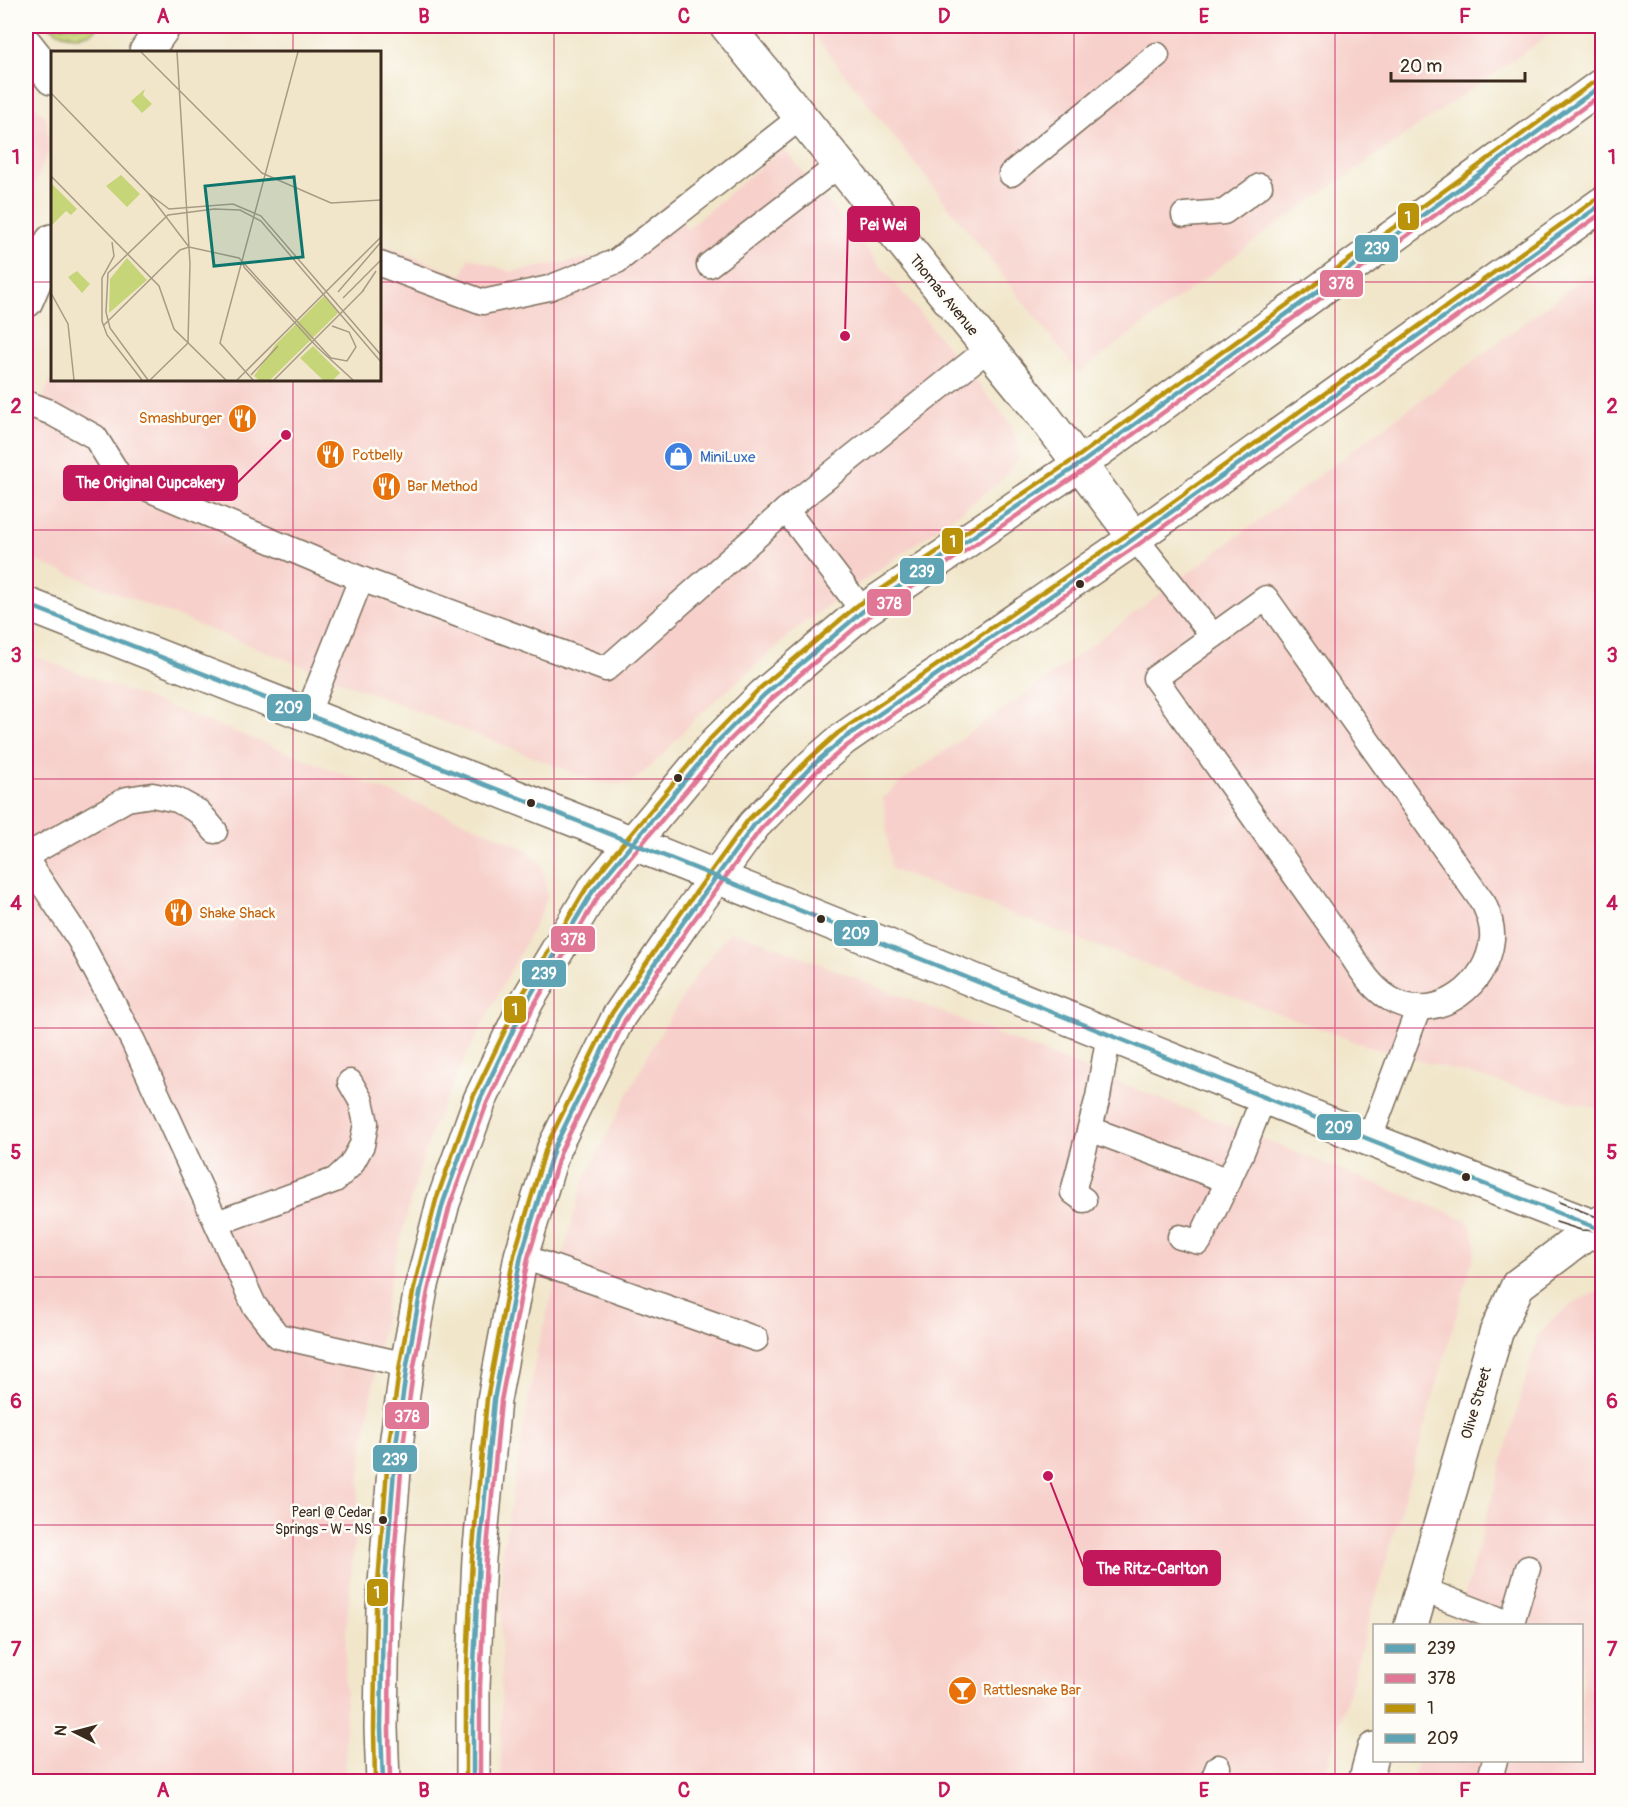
<svg xmlns="http://www.w3.org/2000/svg" width="1628" height="1807" viewBox="0 0 1628 1807" font-family="Pangolin,sans-serif">
	<defs>
		<pattern id="grass-dots" width="8" height="8" patternUnits="userSpaceOnUse" patternTransform="scale(1.5)"><rect width="8" height="8" fill="#c5d577"/><path d="M2 2h.1M6 6h.1" fill="none" stroke="#aab766" stroke-width="1.8" stroke-linecap="round"/></pattern>
	</defs>
	<rect width="100%" height="100%" fill="#fdfcf7"/>
	<filter id="ink" filterUnits="userSpaceOnUse"><feTurbulence type="fractalNoise" baseFrequency=".0167" numOctaves="2"/><feDisplacementMap in="SourceGraphic" scale="12" xChannelSelector="R" yChannelSelector="G"/><feConvolveMatrix kernelMatrix="1 2 1 2 8 2 1 2 1" color-interpolation-filters="sRGB"/></filter>
	<filter id="wash" filterUnits="userSpaceOnUse"><feTurbulence type="fractalNoise" baseFrequency=".008" numOctaves="4" result="noise"/><feDisplacementMap in="SourceGraphic" scale="24" xChannelSelector="R" yChannelSelector="G"/><feGaussianBlur stdDeviation="1.35" result="paint"/><feColorMatrix in="noise" values="0 0 0 0 0 0 0 0 0 0 0 0 0 0 0 0 0 1.4 0 .05"/><feComposite in="paint" operator="in"/></filter>
	<g filter="url(#wash)">
		<rect width="100%" height="100%" fill="#f1e6ca"/>
		<!-- built -->
		<g fill="#f7d0cb">
			<path d="M807 26H1562L1269 230 1079 373Z"/>
			<path d="M26 96 46 118 49 142 48 152 26 206Z"/>
			<path d="M783 148 1011 424 1019 450 1018 458 1005 477 965 509 802 624 697 717 662 755 634 781 619 784 599 783 26 557V441L52 375V380H380V244L462 276 469 257 511 272 607 255 666 204 687 229Z"/>
			<path d="M1602 265V1110L1369 1047 891 869 883 798 901 782 1039 684Z"/>
			<path d="M26 653 241 734 470 824 526 849 536 858 543 868 546 881 547 897 541 913 468 1052 433 1127 413 1191 390 1279 362 1457 346 1632 345 1781H26Z"/>
			<path d="M730 932 749 936 1465 1219 1472 1228 1476 1244 1473 1258 1323 1781 501 1782 502 1555 537 1350 583 1182 652 1047 700 969Z"/>
			<path d="M1602 1290V1781L1412 1782 1417 1761 1582 1760V1626L1456 1625 1538 1336 1556 1316 1578 1300Z"/>
		</g>
		<!-- grass -->
		<path fill="url(#grass-dots)" stroke="#80804a" stroke-width="1.5" d="M50 26H99C88 40 62 38 50 26Z"/>
	</g>
	<g filter="url(#ink)">
		<g fill="none" stroke-linecap="round" stroke-linejoin="round">
			<defs>
				<g id="lane">
					<path d="M1011 174 1157 55"/>
					<path d="M1184 215 1224 212 1260 186"/>
					<path d="M380 264 483 302 549 288 617 261 801 117"/>
					<path d="M709 265 839 165"/>
					<path d="M26 403 50 412 95 437 120 477 361 579 606 669 786 510 988 349"/>
					<path d="M786 510 863 611"/>
					<path d="M1135 538 1213 636"/>
					<path d="M1266 598 1484 904C1489 915 1493 927 1492 939 1488 984 1440 1022 1396 1002 1374 992 1362 972 1350 953L1155 678Z"/>
					<path d="M307 715 361 579"/>
					<path d="M26 856 127 799 152 795 177 800 199 812 215 831"/>
					<path d="M26 859 79 939 133 1041 254 1305 278 1336 407 1365"/>
					<path d="M1090 1129 1229 1181"/>
					<path d="M1371 1140 1374 1127 1419 1007"/>
					<path d="M1084 1200 1073 1192 1098 1097 1109 1034"/>
					<path d="M217 1223 335 1180 351 1165 362 1145 366 1123 361 1101 350 1082"/>
					<path d="M1180 1237 1199 1242 1242 1152 1264 1096"/>
					<path d="M521 1256 756 1339"/>
					<path d="M1421 1589 1496 1618 1503 1626"/>
					<path d="M1511 1626 1528 1568"/>
					<path d="M1212 1782 1218 1767"/>
					<path d="M1489 1782 1495 1760"/>
				</g>
				<path id="street" d="M727 26 1043 415 1135 538"/>
				<g id="secondary">
					<path d="M26 45 52 78"/>
					<path d="M146 52 164 26"/>
					<path d="M26 301 52 241"/>
					<path d="M26 604 580 822 1371 1140 1602 1230"/>
					<path d="M1411 1626 1496 1333 1518 1285 1602 1222"/>
					<path d="M383 1782 381 1728 383 1609 396 1445 407 1365 421 1289 443 1203 480 1100 527 1001 593 891 716 743 764 695 863 611 1080 464 1602 85"/>
					<path d="M473 1782V1686L479 1558 494 1400 521 1256 554 1148 619 1016 682 924 754 825 813 765 843 739 1135 538 1602 204"/>
					<path d="M1365 1782 1374 1749"/>
				</g>
			</defs>
			<!-- lane casing -->
			<use href="#lane" stroke="#7b6c5a" stroke-width="27"/>
			<!-- street casing -->
			<use href="#street" stroke="#7b6c5a" stroke-width="36"/>
			<!-- secondary casing -->
			<use href="#secondary" stroke="#7b6c5a" stroke-width="36"/>
			<!-- lane -->
			<use href="#lane" stroke="#fff" stroke-width="24"/>
			<!-- street -->
			<use href="#street" stroke="#fff" stroke-width="33"/>
			<!-- secondary -->
			<use href="#secondary" stroke="#fff" stroke-width="33"/>
			<!-- tram -->
			<g stroke="#3b2a1e" stroke-width="1.5">
				<path d="M1559 1202 1602 1219"/>
				<path d="M1556 1222 1581 1230 1602 1231"/>
			</g>
			<defs>
				<g id="bus-1">
					<path d="M383 1782 381 1728 383 1609 396 1445 407 1365 421 1289 443 1203 480 1100 527 1001 593 891 716 743 764 695 863 611 1080 464 1602 85"/>
					<path d="M473 1782V1686L479 1558 494 1400 521 1256 554 1148 619 1016 682 924 754 825 813 765 843 739 1135 538 1602 204"/>
				</g>
				<g id="bus-2">
					<path d="M390 1782 389 1728 390 1609 403 1446 414 1366 428 1291 450 1205 487 1103 534 1005 599 895 722 748 769 701 868 617 1084 470 1602 94"/>
					<path d="M480 1782V1686L486 1559 501 1401 528 1258 561 1151 625 1020 688 928 760 830 818 770 848 745 1139 544 1602 213"/>
				</g>
				<g id="bus-3">
					<path d="M375 1782 374 1728 376 1608 389 1444 400 1364 414 1287 436 1200 473 1097 521 997 587 887 711 738 759 689 858 605 1076 458 1598 79"/>
					<path d="M466 1782V1686L472 1558 487 1399 514 1255 547 1145 612 1013 676 920 748 820 808 760 838 733 1131 532 1598 198"/>
				</g>
				<path id="bus-4" d="M26 604 580 822 1371 1140 1602 1230"/>
			</defs>
			<!-- bus-1 casing -->
			<use href="#bus-1" stroke="#fdfcf7" stroke-width="9"/>
			<!-- bus-2 casing -->
			<use href="#bus-2" stroke="#fdfcf7" stroke-width="9"/>
			<!-- bus-3 casing -->
			<use href="#bus-3" stroke="#fdfcf7" stroke-width="9"/>
			<!-- bus-4 casing -->
			<use href="#bus-4" stroke="#fdfcf7" stroke-width="9"/>
			<!-- bus-1 -->
			<use href="#bus-1" stroke="#5fa4b5" stroke-width="4.5"/>
			<!-- bus-2 -->
			<use href="#bus-2" stroke="#e07797" stroke-width="4.5"/>
			<!-- bus-3 -->
			<use href="#bus-3" stroke="#ba930a" stroke-width="4.5"/>
			<!-- bus-4 -->
			<use href="#bus-4" stroke="#5fa4b5" stroke-width="4.5"/>
		</g>
	</g>
	<!-- grid -->
	<path fill="none" stroke="#c2185b" stroke-width="1.5" stroke-opacity="0.55" d="M293 26V52M554 26V1782M814 26V1782M1074 26V1782M1335 26V1782M26 282H52M380 282H1602M293 380V1782M26 530H1602M26 779H1602M26 1028H1602M26 1277H1602M26 1525H1602"/>
	<!-- icons -->
	<defs>
		<symbol id="restaurant-disc" viewBox="-11 -11 22 22"><circle r="9.5" fill="#e8710a" stroke="#fdfcf7"/><path d="M-5-6h1v4h1v-4h1v4h1v-4h1v5L-1.5 .5V6h-2V.5L-5-1ZM5-6V6H3V1.5H1.5Q1.5-4 5-6Z" fill="#fff"/></symbol>
		<symbol id="shop-disc" viewBox="-11 -11 22 22"><circle r="9.5" fill="#3f7fe0" stroke="#fdfcf7"/><path d="M-5-2.5h2.3a2.7 3.5 0 0 1 5.4 0H5L5.5 6h-11ZM-1.5-2.5h3a1.5 2.3 0 0 0-3 0Z" fill="#fff"/></symbol>
		<symbol id="bar-disc" viewBox="-11 -11 22 22"><circle r="9.5" fill="#e8710a" stroke="#fdfcf7"/><path d="M-6-5H6L.8 .8V4.5H3.5V6h-7V4.5H-.8V.8Z" fill="#fff"/></symbol>
	</defs>
	<g fill-rule="evenodd">
		<use href="#restaurant-disc" x="226" y="402" width="33" height="33"/>
		<use href="#restaurant-disc" x="314" y="438" width="33" height="33"/>
		<use href="#shop-disc" x="662" y="440" width="33" height="33"/>
		<use href="#restaurant-disc" x="370" y="470" width="33" height="33"/>
		<use href="#restaurant-disc" x="162" y="896" width="33" height="33"/>
		<use href="#bar-disc" x="946" y="1674" width="33" height="33"/>
	</g>
	<!-- markers -->
	<g fill="#3b2a1e" stroke="#fdfcf7" stroke-width="2">
		<circle cx="1080" cy="584" r="5"/>
		<circle cx="678" cy="778" r="5"/>
		<circle cx="531" cy="803" r="5"/>
		<circle cx="821" cy="919" r="5"/>
		<circle cx="1466" cy="1177" r="5"/>
		<circle cx="383" cy="1520" r="5"/>
	</g>
	<g text-anchor="middle" stroke-width="5" stroke-linejoin="round" paint-order="stroke">
		<!-- bus labels -->
		<g font-size="14" fill="#3b2a1e" stroke="#fdfcf7" text-anchor="end">
			<text x="372" y="1517">Pearl @ Cedar<tspan x="372" dy="17">Springs - W - NS</tspan></text>
		</g>
		<!-- street labels -->
		<g font-size="15" fill="#3b2a1e" stroke="#fdfcf7">
			<text transform="translate(944 295) rotate(51)" y="5">Thomas Avenue</text>
			<text transform="translate(1476 1403) rotate(-74)" y="5">Olive Street</text>
		</g>
		<!-- food labels -->
		<g font-size="15" fill="#c56008" stroke="#fdfcf7" text-anchor="start">
			<text x="222" y="423" text-anchor="end">Smashburger</text>
			<text x="352" y="460">Potbelly</text>
			<text x="407" y="491">Bar Method</text>
			<text x="199" y="918">Shake Shack</text>
			<text x="983" y="1695">Rattlesnake Bar</text>
		</g>
		<!-- shop labels -->
		<g font-size="15" fill="#366cbe" stroke="#fdfcf7" text-anchor="start">
			<text x="700" y="462">MiniLuxe</text>
		</g>
	</g>
	<!-- overview -->
	<g transform="translate(51 51)">
		<rect width="330" height="330" fill="#f1e6ca"/>
		<path d="M94 38 92 44 101 53 91 62 80 50ZM26 220 39 233 31 242 17 226Z" fill="#c5d577"/>
		<path d="M0 132 26 158 20 164 15 160 0 175ZM76 207 96 229 58 262 59 228ZM273 245 288 261 219 329H208L203 325 225 293Z" fill="#c5d577"/>
		<path d="M70 124 89 143 76 156 55 135ZM262 295 289 322 282 329H272L249 307Z" fill="#c5d577"/>
		<path fill="none" stroke="#a89b85" stroke-width="1.5" d="M90 1 211 122 280 152 330 149M126 1 139 213 137 292M0 42 97 142 138 196M0 125 108 235 123 278 175 329M97 142 118 158 182 153 210 165 330 304M61 191 63 205 51 227V270L56 284 91 329M191 209 193 216 266 296 302 329M287 241 330 191M311 241 325 220M0 242 17 273 23 329M292 247 330 209M52 275 129 199 138 196 188 207 280 307M280 307 296 310 305 296 298 281 281 275M200 324 227 295M97 329 59 277 55 261 57 222 117 164 163 158 189 159 210 170 330 311M99 329 137 292M186 329 330 186M202 329 169 292 247 1M223 329 313 239"/>
		<path fill="#0f766e" fill-opacity="0.15" stroke="#0f766e" stroke-width="3" d="M243 126 252 206 163 215 154 135Z"/>
		<rect width="330" height="330" fill="none" stroke="#3b2a1e" stroke-width="3"/>
	</g>
	<!-- callouts -->
	<path fill="none" stroke="#c2185b" stroke-width="2" d="M845 336L848 224M286 435L237 483M1048 1476L1084 1568"/>
	<g fill="#c2185b" stroke="#fdfcf7" stroke-width="2">
		<circle cx="845" cy="336" r="6"/>
		<circle cx="286" cy="435" r="6"/>
		<circle cx="1048" cy="1476" r="6"/>
	</g>
	<g fill="#c2185b" stroke="#c2185b" stroke-width="2">
		<rect x="848" y="207" width="71" height="34" rx="6"/>
		<rect x="64" y="466" width="173" height="34" rx="6"/>
		<rect x="1084" y="1551" width="136" height="34" rx="6"/>
	</g>
	<g font-size="16" text-anchor="middle" font-weight="bold" fill="#fff">
		<text x="883" y="230">Pei Wei</text>
		<text x="150" y="488">The Original Cupcakery</text>
		<text x="1152" y="1574">The Ritz-Carlton</text>
	</g>
	<g stroke="#fdfcf7" stroke-width="2">
		<rect x="1397" y="202" width="23" height="29" rx="6" fill="#ba930a"/>
		<rect x="1354" y="234" width="45" height="29" rx="6" fill="#5fa4b5"/>
		<rect x="1319" y="269" width="45" height="29" rx="6" fill="#e07797"/>
		<rect x="941" y="527" width="23" height="28" rx="6" fill="#ba930a"/>
		<rect x="899" y="557" width="46" height="28" rx="6" fill="#5fa4b5"/>
		<rect x="866" y="588" width="46" height="29" rx="6" fill="#e07797"/>
		<rect x="266" y="693" width="46" height="29" rx="6" fill="#5fa4b5"/>
		<rect x="833" y="919" width="46" height="28" rx="6" fill="#5fa4b5"/>
		<rect x="550" y="925" width="46" height="28" rx="6" fill="#e07797"/>
		<rect x="521" y="959" width="46" height="29" rx="6" fill="#5fa4b5"/>
		<rect x="503" y="995" width="24" height="29" rx="6" fill="#ba930a"/>
		<rect x="1316" y="1113" width="46" height="28" rx="6" fill="#5fa4b5"/>
		<rect x="384" y="1401" width="46" height="29" rx="6" fill="#e07797"/>
		<rect x="372" y="1444" width="46" height="29" rx="6" fill="#5fa4b5"/>
		<rect x="366" y="1578" width="23" height="29" rx="6" fill="#ba930a"/>
	</g>
	<g font-size="16" text-anchor="middle" font-weight="bold" fill="#fff">
		<text x="1408" y="223">1</text>
		<text x="1377" y="254">239</text>
		<text x="1341" y="289">378</text>
		<text x="953" y="547">1</text>
		<text x="922" y="577">239</text>
		<text x="889" y="609">378</text>
		<text x="289" y="713">209</text>
		<text x="856" y="939">209</text>
		<text x="573" y="945">378</text>
		<text x="544" y="979">239</text>
		<text x="515" y="1015">1</text>
		<text x="1339" y="1133">209</text>
		<text x="407" y="1422">378</text>
		<text x="395" y="1465">239</text>
		<text x="377" y="1598">1</text>
	</g>
	<!-- margin -->
	<rect width="1628" height="1807" fill="none" stroke="#fdfcf7" stroke-width="66"/>
	<!-- legend -->
	<rect x="1373" y="1624" width="210" height="138" fill="#fdfcf7" stroke="#afa8a0" stroke-width="1.5"/>
	<rect x="1385" y="1644" width="30" height="9" fill="#5fa4b5" stroke="#afa8a0" stroke-width="1.5"/>
	<text x="1427" y="1654" font-size="18" fill="#3b2a1e">239</text>
	<rect x="1385" y="1674" width="30" height="9" fill="#e07797" stroke="#afa8a0" stroke-width="1.5"/>
	<text x="1427" y="1684" font-size="18" fill="#3b2a1e">378</text>
	<rect x="1385" y="1704" width="30" height="9" fill="#ba930a" stroke="#afa8a0" stroke-width="1.5"/>
	<text x="1427" y="1714" font-size="18" fill="#3b2a1e">1</text>
	<rect x="1385" y="1734" width="30" height="9" fill="#5fa4b5" stroke="#afa8a0" stroke-width="1.5"/>
	<text x="1427" y="1744" font-size="18" fill="#3b2a1e">209</text>
	<!-- north arrow -->
	<g transform="translate(75 1732) rotate(276)" stroke="#fdfcf7" stroke-width="4.5" paint-order="stroke">
	<path d="M0-4.5L10 22L0 15L-10 22Z" fill="#3b2a1e"/>
	<text y="-9" font-size="16" font-weight="bold" text-anchor="middle" fill="#3b2a1e">N</text>
	</g>
	<!-- scale -->
	<path d="M1391 72v9h134v-9" fill="none" stroke="#3b2a1e" stroke-width="3"/>
	<text x="1400" y="72" font-size="18" fill="#3b2a1e" stroke="#fdfcf7" stroke-width="4.5" paint-order="stroke">20 m</text>
	<rect x="33" y="33" width="1562" height="1741" fill="none" stroke="#c2185b" stroke-width="2"/>
	<g font-size="20" text-anchor="middle" font-weight="bold" fill="#c2185b">
		<text x="163" y="23">A</text>
		<text x="424" y="23">B</text>
		<text x="684" y="23">C</text>
		<text x="944" y="23">D</text>
		<text x="1204" y="23">E</text>
		<text x="1465" y="23">F</text>
		<text x="16" y="164">1</text>
		<text x="1612" y="164">1</text>
		<text x="16" y="413">2</text>
		<text x="1612" y="413">2</text>
		<text x="16" y="662">3</text>
		<text x="1612" y="662">3</text>
		<text x="16" y="910">4</text>
		<text x="1612" y="910">4</text>
		<text x="16" y="1159">5</text>
		<text x="1612" y="1159">5</text>
		<text x="16" y="1408">6</text>
		<text x="1612" y="1408">6</text>
		<text x="16" y="1656">7</text>
		<text x="1612" y="1656">7</text>
		<text x="163" y="1797">A</text>
		<text x="424" y="1797">B</text>
		<text x="684" y="1797">C</text>
		<text x="944" y="1797">D</text>
		<text x="1204" y="1797">E</text>
		<text x="1465" y="1797">F</text>
	</g>
</svg>
